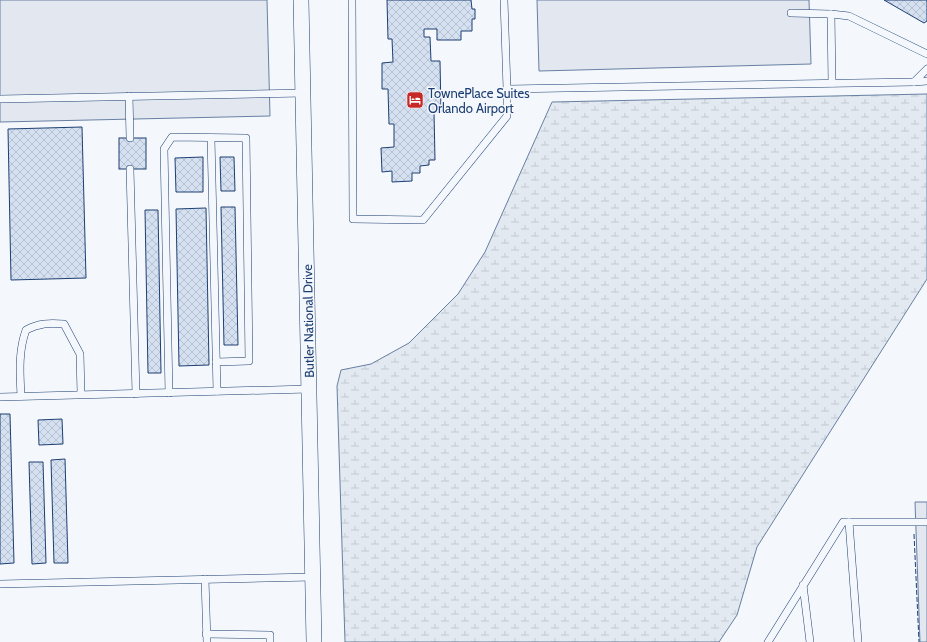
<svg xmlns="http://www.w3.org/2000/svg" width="927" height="642" viewBox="0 0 927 642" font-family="Cabin,sans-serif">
	<defs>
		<pattern id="wetland-marsh" width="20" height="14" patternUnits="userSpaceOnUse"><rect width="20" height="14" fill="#e3e9f0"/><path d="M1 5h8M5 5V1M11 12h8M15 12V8" fill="none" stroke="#c2c9d1"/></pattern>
		<pattern id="building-cross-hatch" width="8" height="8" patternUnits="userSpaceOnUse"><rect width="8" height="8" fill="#d5e0f0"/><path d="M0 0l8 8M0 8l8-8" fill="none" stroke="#b6c1d1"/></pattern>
	</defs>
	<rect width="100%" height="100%" fill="#f4f7fb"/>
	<!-- wetland -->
	<path fill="url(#wetland-marsh)" stroke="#687fa3" d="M927 94V279L757 547 737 615 719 642H345L337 386 341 370 371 364 409 343 458 294 485 252 552 102Z"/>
	<!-- parking -->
	<g fill="#e3e8f0" stroke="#687fa3">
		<path d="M0 0H267L270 116 0 122Z"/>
		<path d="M537 0H809L811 64 539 71Z"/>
		<path d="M915 502H927V642H920Z"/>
	</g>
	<!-- building -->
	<g fill="url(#building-cross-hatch)" stroke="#1d3f73">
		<path d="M387 0H471L472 9H475V19H472V31H461V40H437V29H424V37H430L431 61H440L441 112H434L435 160H429V165L420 166V173H412V181L392 182V171L382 172 381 148 394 147V124H389L388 89H382V63L393 62 392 39H388Z"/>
		<path d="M884 0H927V21L924 23Z"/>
		<path d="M82 127 86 278 11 280 8 129Z"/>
		<rect x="119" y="138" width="27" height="31"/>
		<path d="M203 157V192H176L175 158Z"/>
		<path d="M220 157H234L235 191H221Z"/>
		<path d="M221 207H235L238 345H224Z"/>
		<path d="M206 208 209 365 179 366 176 209Z"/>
		<path d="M145 210H158L161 373H148Z"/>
		<path d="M0 414H10L14 563 0 564Z"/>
		<path d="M62 419 63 444 39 445 38 420Z"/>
		<path d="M65 459 68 563H54L51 460Z"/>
		<path d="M29 462H43L46 563 32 564Z"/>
	</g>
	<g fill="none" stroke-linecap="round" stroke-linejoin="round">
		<defs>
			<g id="lane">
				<path d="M352 0 353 219 423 220 507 116V89"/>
				<path d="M504 0 507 89 914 82"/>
				<path d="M791 13 831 14 832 83"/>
				<path d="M831 14 849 16 927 54"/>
				<path d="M927 69 914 82 927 81"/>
				<path d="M129 96 130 138"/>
				<path d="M0 99 303 93"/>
				<path d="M211 138 217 391"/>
				<path d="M130 169 136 394"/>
				<path d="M169 393 164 149 172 137 246 138 249 361 216 362"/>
				<path d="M21 396C20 374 18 352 26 330 39 323 49 323 64 324L80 354 81 394"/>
				<path d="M0 397 309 389"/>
				<path d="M849 522 858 642"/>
				<path d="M205 579 207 642"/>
				<path d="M0 584 313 577"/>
				<path d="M803 585 810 642"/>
				<path d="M206 634 270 635V642"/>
				<path d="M768 642 843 522H927"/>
			</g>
			<path id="street" d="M301 0 314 642"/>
		</defs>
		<!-- lane casing -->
		<use href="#lane" stroke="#1d3f73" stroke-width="8"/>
		<!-- street casing -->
		<use href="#street" stroke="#1d3f73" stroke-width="16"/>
		<!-- lane -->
		<use href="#lane" stroke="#f4f7fb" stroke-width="7"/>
		<!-- street -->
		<use href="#street" stroke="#f4f7fb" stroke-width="15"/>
		<!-- fence -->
		<path stroke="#1d3f73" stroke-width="1" stroke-dasharray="5 2" stroke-linecap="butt" d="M914 534 919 642"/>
	</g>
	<!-- icons -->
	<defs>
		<symbol id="hotel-square" viewBox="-11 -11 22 22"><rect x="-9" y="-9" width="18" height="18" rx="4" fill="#c62828" stroke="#f4f7fb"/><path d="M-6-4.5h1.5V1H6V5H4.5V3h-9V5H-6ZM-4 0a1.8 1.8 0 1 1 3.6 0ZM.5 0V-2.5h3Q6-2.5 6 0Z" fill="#fff"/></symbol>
	</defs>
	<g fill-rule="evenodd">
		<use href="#hotel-square" x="405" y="90" width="20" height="20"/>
	</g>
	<g text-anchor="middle" stroke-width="3" stroke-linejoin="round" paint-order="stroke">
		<!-- poi labels -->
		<g font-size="13" fill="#1d3f73" stroke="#f4f7fb" text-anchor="start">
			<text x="428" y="98">TownePlace Suites<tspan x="428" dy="15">Orlando Airport</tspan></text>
		</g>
		<!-- street labels -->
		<g font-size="13" fill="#1d3f73" stroke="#f4f7fb">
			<text transform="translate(308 321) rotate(-91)" y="5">Butler National Drive</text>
		</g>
	</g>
</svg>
